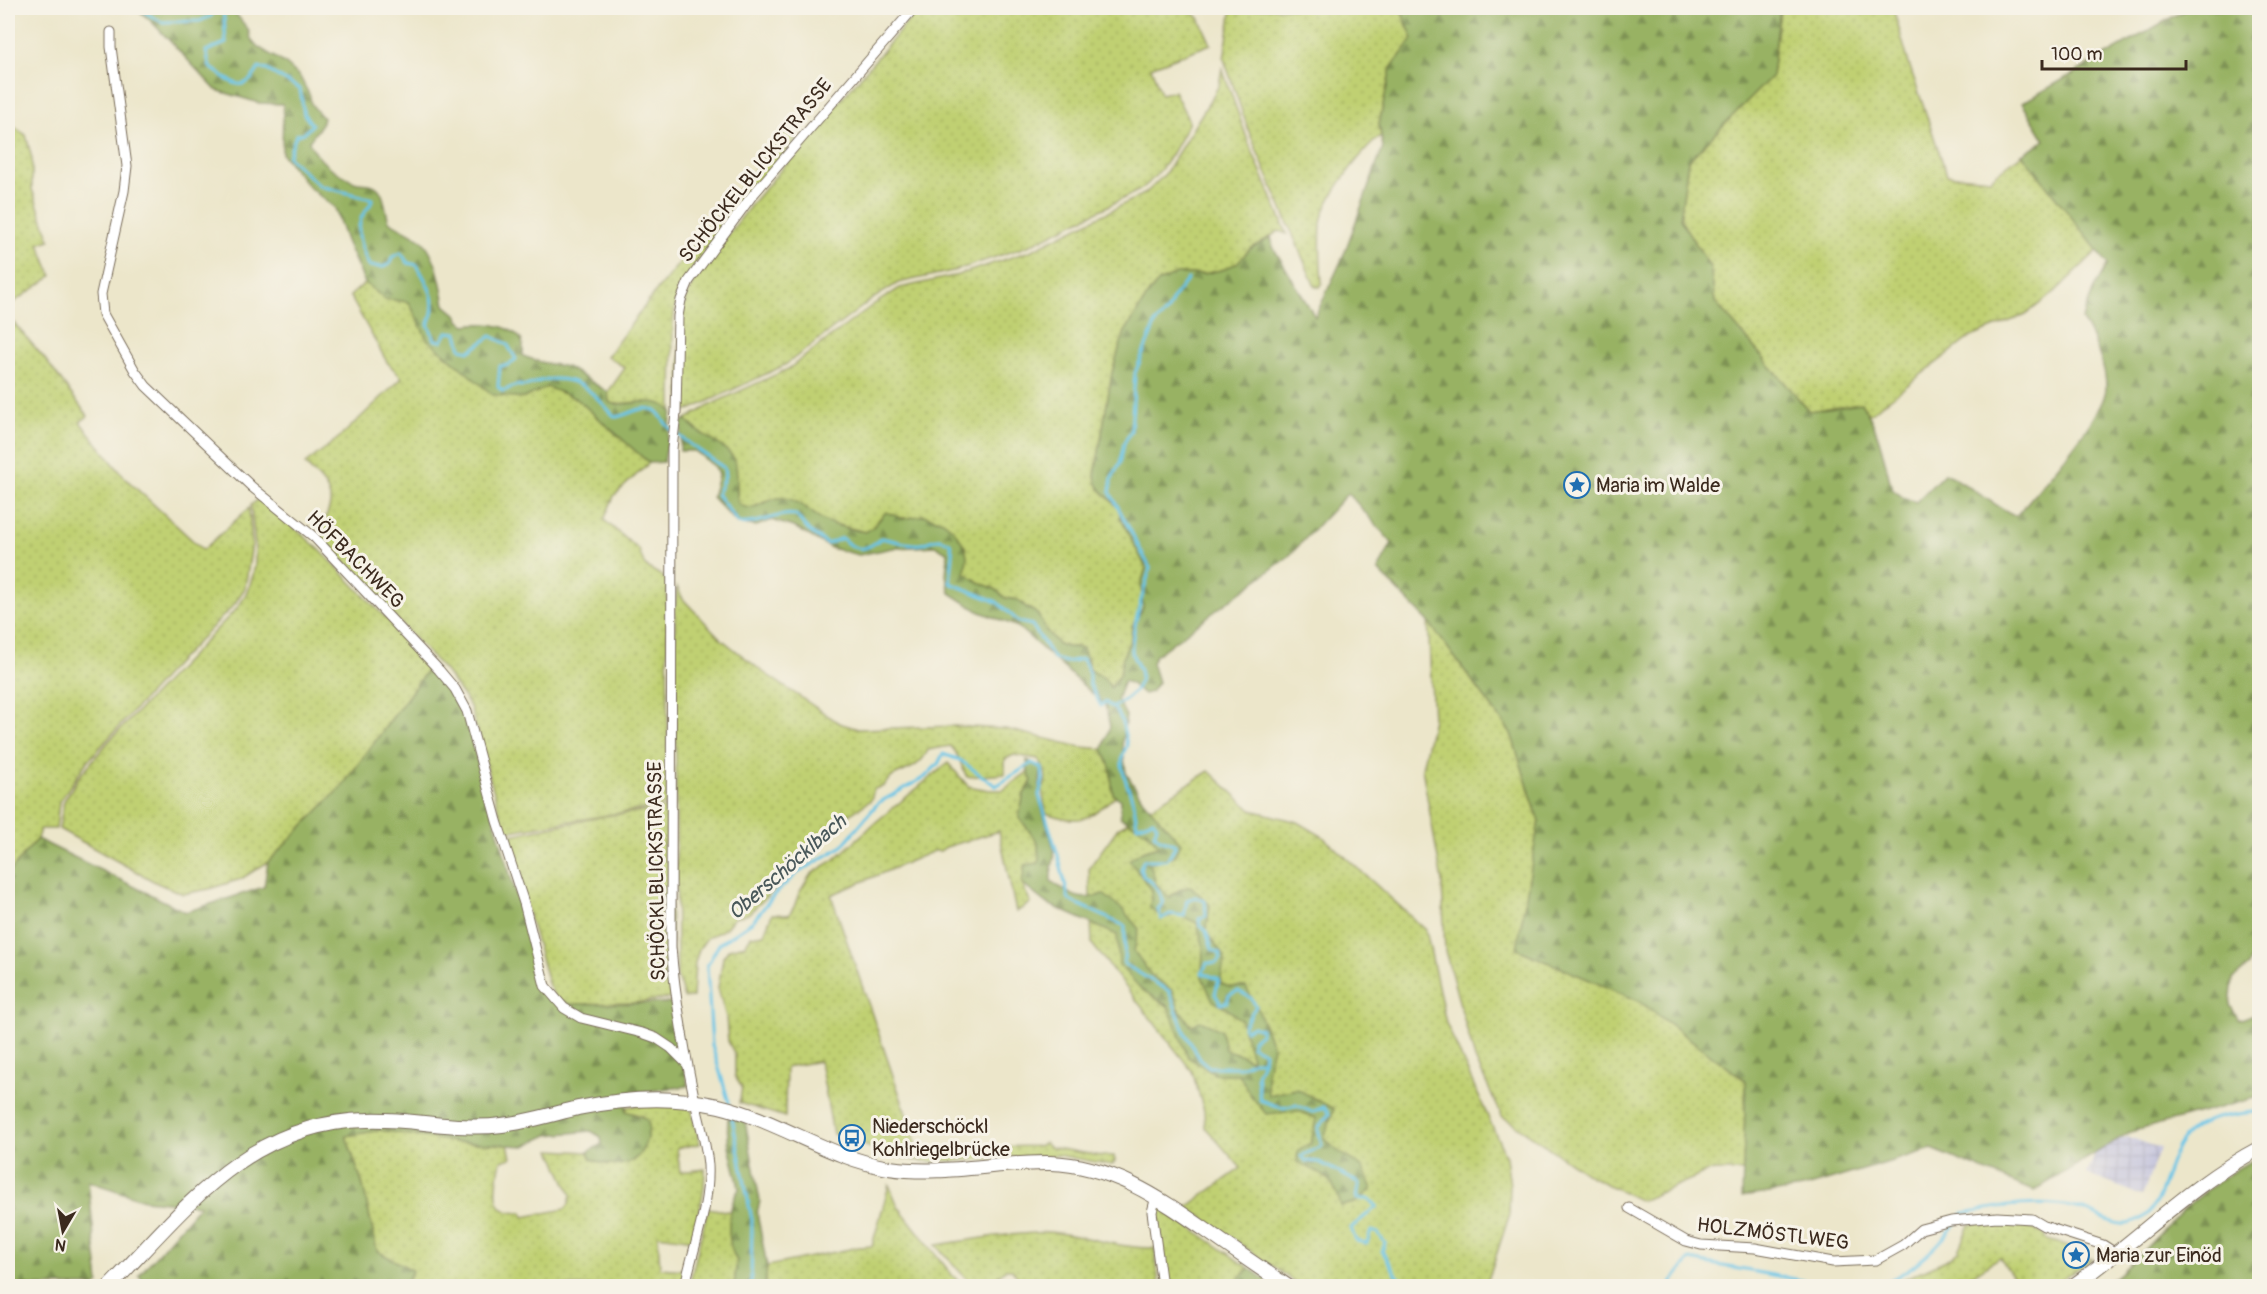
<svg xmlns="http://www.w3.org/2000/svg" width="2267" height="1294" viewBox="0 0 2267 1294" font-family="Pangolin,sans-serif">
	<defs>
		<pattern id="industrial-grid" width="8" height="8" patternUnits="userSpaceOnUse" patternTransform="scale(1.5)"><rect width="8" height="8" fill="#c2c2dc"/><path d="M0 4h8M4 0v8" fill="none" stroke="#a8a7bc"/></pattern>
		<pattern id="grass-dots" width="8" height="8" patternUnits="userSpaceOnUse" patternTransform="scale(1.5)"><rect width="8" height="8" fill="#c0d072"/><path d="M2 2h.1M6 6h.1" fill="none" stroke="#a6b362" stroke-width="1.8" stroke-linecap="round"/></pattern>
		<pattern id="forest-firs" width="22" height="20" patternUnits="userSpaceOnUse" patternTransform="scale(1.5)"><rect width="22" height="20" fill="#98b264"/><path d="M5 1l3.5 6h-7zM16 11l3.5 6h-7z" fill="#7d9152"/></pattern>
	</defs>
	<rect width="100%" height="100%" fill="#f7f3e8"/>
	<filter id="ink" filterUnits="userSpaceOnUse"><feTurbulence type="fractalNoise" baseFrequency=".0167" numOctaves="2"/><feDisplacementMap in="SourceGraphic" scale="12" xChannelSelector="R" yChannelSelector="G"/><feConvolveMatrix kernelMatrix="1 2 1 2 8 2 1 2 1" color-interpolation-filters="sRGB"/></filter>
	<filter id="wash" filterUnits="userSpaceOnUse"><feTurbulence type="fractalNoise" baseFrequency=".008" numOctaves="4" result="noise"/><feDisplacementMap in="SourceGraphic" scale="24" xChannelSelector="R" yChannelSelector="G"/><feGaussianBlur stdDeviation="1.35" result="paint"/><feColorMatrix in="noise" values="0 0 0 0 0 0 0 0 0 0 0 0 0 0 0 0 0 1.4 0 .05"/><feComposite in="paint" operator="in"/></filter>
	<g filter="url(#wash)">
		<rect width="100%" height="100%" fill="#ece6ca"/>
		<!-- industrial -->
		<path fill="url(#industrial-grid)" d="M2128 1137 2160 1148 2142 1196 2087 1174 2098 1147Z"/>
		<!-- grass -->
		<g fill="url(#grass-dots)" stroke="#7e7d48" stroke-width="1.5">
			<path d="M938 8 1189 9 1199 18 1211 44 1151 67 1161 94 1174 91 1188 119V124C1175 149 1163 173 1140 190L1028 246 957 270 898 283 871 300 785 365 692 409 683 411 680 405 681 324 685 301 695 278 755 200 911 18 919 9 926 12Z"/>
			<path d="M1232 8H1400L1413 39 1391 68 1379 124 1381 136C1362 150 1328 195 1322 218 1319 232 1321 268 1322 284L1320 287H1315L1249 132 1224 59Z"/>
			<path d="M1780 8H1893L1909 64 1947 175 1990 179 2022 154 2098 250 2055 292 2025 315 1969 338 1870 414 1861 403 1809 411 1715 302 1710 267 1680 220 1688 161 1772 76Z"/>
			<path d="M1222 68 1248 141 1287 234 1279 231 1250 249 1237 263 1225 269 1204 274H1177L1125 332 1112 373 1095 476C1099 495 1110 496 1120 511L1146 568 1141 584 1143 608 1132 626 1131 638 1123 657 1120 674 1111 688 1104 678 1090 670 1087 658 1079 647H1067L1058 644 1045 629 1038 615 1033 611 1027 608 1018 600 1005 598 995 589 980 583 965 573 966 562 924 515C908 520 897 517 881 517L874 526 866 532 826 522 791 500 771 499 750 509H744L738 504 735 462 714 443 692 428 686 419 714 403 788 369 874 304 900 288 958 275 1030 251 1146 193 1165 174 1211 99 1219 85Z"/>
			<path d="M12 126 26 135 32 159V189L50 240 39 244 52 276 8 306V130Z"/>
			<path d="M786 132 796 140 732 215 682 285 675 307 673 324 672 412 639 402 613 404 609 402 608 392 625 368 607 356 654 294Z"/>
			<path d="M365 283 385 299 409 302 427 339 524 398 547 387 577 399 649 463 614 496 604 520 639 550 645 566 667 579 668 805 505 832 470 706 446 672 321 538C321 528 325 519 329 509 335 489 317 477 305 464L341 436 402 378 387 362 350 296Z"/>
			<path d="M8 316 45 359 88 416 80 422 125 478 203 550 249 508 252 544 245 588 234 605 176 664 86 763 59 802 56 829H40L37 839 8 874Z"/>
			<path d="M260 498 320 550 431 665 343 785 268 862 241 879 209 889 183 894 157 883 59 829 64 801 78 778 110 740 238 607C264 569 254 547 251 505Z"/>
			<path d="M677 587 683 599 720 638 763 672 839 723 858 729 954 726 1006 729 1081 747 1103 749 1110 767 1113 794 1116 796C1087 819 1083 826 1046 813L1042 790C1049 778 1045 770 1039 759L1014 755 1005 759V774L967 777C961 767 959 752 950 746L928 750C916 776 893 768 884 786L874 789 871 800 839 822 814 853 793 861 787 878 748 914 734 918 725 929 707 938 699 949 695 963 693 997 684 998 677 975 675 608Z"/>
			<path d="M1428 621 1511 733 1539 821 1518 949 1639 1001 1746 1081 1743 1171H1710L1641 1201 1590 1176 1502 1116 1475 1059 1445 951 1442 882 1422 768 1433 719Z"/>
			<path d="M948 763 968 786 989 790H1003L1028 772 1032 781 1024 794 1019 817 1038 843 1039 863 1022 884 1031 903 1016 912 999 831 946 847 940 851H934L831 895 920 1154 991 1147 1038 1146 1045 1143 1049 1147 1101 1156H1114L1115 1161 1112 1165 1057 1155 932 1162C896 1160 866 1145 833 1134L820 1061 786 1067 785 1117 739 1103 742 1088 735 1076V1055L728 1041 726 1017 718 988 723 957 729 949 745 945 751 936 764 934 772 914 789 915 794 907 799 893 811 874 834 860 877 821Z"/>
			<path d="M1209 771 1251 810 1298 822 1322 836 1426 930 1446 1023 1506 1157 1510 1185 1509 1216 1486 1286H1301L1187 1207 1241 1168 1205 1127 1204 1111 1192 1071 1092 944 1089 868 1118 828Z"/>
			<path d="M668 808 673 998 633 1003 569 1004 556 998 549 986 506 836 605 816Z"/>
			<path d="M649 1104 686 1107 692 1111 700 1144 677 1148 680 1172 705 1169 704 1188 694 1240 658 1235 660 1268 685 1270 682 1286H406L412 1270 377 1251 363 1186 346 1136 380 1130 456 1142 508 1144 511 1158 501 1161C497 1183 487 1217 522 1212L524 1217 565 1209 569 1204 571 1195 551 1150 588 1152 591 1159 609 1165 643 1116 627 1112 626 1107Z"/>
			<path d="M889 1185 898 1206 952 1275 964 1286H765L767 1266 859 1247 872 1246Z"/>
			<path d="M1158 1205 1249 1268 1232 1286H1163L1155 1222 1156 1207Z"/>
			<path d="M708 1208 731 1212C731 1228 728 1247 737 1261L734 1286H689Z"/>
			<path d="M2019 1221 2043 1234 2047 1240 2084 1250 2082 1255 2086 1259 2092 1258 2091 1260 2053 1286H2020L1999 1257 1964 1281 1966 1285 1963 1286H1889L1948 1259 1958 1251 1969 1225 1982 1222Z"/>
			<path d="M1047 1232C1083 1234 1119 1249 1155 1248L1159 1286H1033L1028 1281 1024 1280 1021 1283 1012 1269H1006L995 1279 976 1283 973 1286 936 1245 996 1236Z"/>
		</g>
		<!-- forest -->
		<g fill="url(#forest-firs)" stroke="#6a6e41" stroke-width="1.5">
			<path d="M136 8H231L248 29 251 39 258 47 286 64 300 77 310 96 311 104 323 118C321 129 314 133 309 142 315 154 324 165 337 172 343 176 348 177 354 182 359 184 364 183 369 184 386 186 384 209 389 221 399 228 412 233 421 240 436 252 442 287 445 305L458 316 459 321 466 325C481 322 508 324 519 337 524 342 523 349 523 356L540 362 567 367 608 392 609 402 613 404C633 406 657 394 672 412L664 462 649 463 577 399 547 387 524 398 493 395 427 339 409 302 385 299 365 283 346 241 335 208 310 188 282 154 283 104 259 103 216 90 152 22Z"/>
			<path d="M1400 8H1780L1772 76 1688 161 1680 219 1710 267 1715 302 1809 411 1861 403C1880 428 1884 460 1892 489L1904 498 1916 502 1945 473C1970 486 1990 503 2016 516 2037 491 2103 418 2106 389 2107 369 2093 336 2082 320L2095 286 2108 264 2022 154 2045 140 2022 103 2188 8H2259L2260 941 2249 966 2233 979 2230 1005 2239 1020 2259 1012V1097L2130 1132 2034 1191 1932 1149 1803 1188 1742 1197 1746 1081 1639 1001 1517 949 1539 821 1511 733 1428 621 1378 570 1392 543 1348 493 1289 556 1155 656 1152 663 1158 682 1151 692 1144 694 1130 683 1124 681 1117 699 1126 716 1122 742 1126 773 1143 800 1181 843 1174 856 1150 863 1156 884 1169 897 1179 890 1191 886 1210 905 1206 932 1225 957 1220 983 1229 987H1246L1258 1009 1273 1048C1267 1064 1266 1077 1268 1095L1297 1089 1334 1109 1324 1138 1335 1149 1363 1168 1372 1189 1355 1203 1341 1206C1334 1177 1322 1174 1297 1162L1298 1150 1311 1143 1316 1118 1298 1111 1266 1114 1249 1093 1239 1074H1214L1188 1057 1168 1006 1142 990 1119 965 1117 935 1046 903 1022 884 1025 865 1039 863 1038 843 1019 817 1024 794 1032 781 1028 772 1027 760 1042 768C1034 806 1047 815 1054 850 1056 860 1049 870 1051 881 1071 895 1079 903 1103 894L1122 909 1139 929 1134 951 1151 975 1173 991 1179 1008 1191 1026 1200 1021 1221 1030 1225 1050 1240 1054 1253 1062 1241 1020 1226 1008 1213 1001 1202 977 1203 944 1197 923 1178 914 1164 918 1150 908 1152 890 1129 860 1142 851 1159 846 1147 832 1120 817 1121 800 1113 794 1110 767 1103 749 1110 726 1105 705 1018 627 978 611 950 593 946 575 948 553 937 546 893 548 859 555 831 548 796 528 772 520 756 526 737 523 712 497 718 476 715 467 695 451H680L682 422 686 419C697 436 730 446 735 461 739 474 735 490 738 503 753 517 767 495 785 498 800 500 811 514 825 521 837 526 853 530 866 532L874 526 886 512 904 519 924 515 943 521 953 529 965 546 967 556 965 573 980 583 995 589 1005 598 1018 600 1027 608 1033 611 1038 615 1045 629 1058 644 1067 647 1083 648 1090 670 1104 678 1111 688 1120 674 1123 657 1131 638 1132 626 1143 608 1141 584 1146 568 1120 517C1120 498 1098 498 1095 476L1112 373 1118 352 1125 332 1150 291 1160 281 1177 274H1204L1225 269 1237 263 1250 249 1271 237 1273 247 1315 317 1343 257 1383 147 1379 124 1391 68 1413 39Z"/>
			<path d="M431 665 463 711 528 937 540 990 569 1004 674 1003 688 1086 625 1094 626 1111 647 1119C650 1125 649 1131 647 1138 639 1168 617 1169 591 1159L588 1152 602 1144 601 1137 591 1131 548 1135 525 1146 456 1142 380 1130 346 1136 363 1186 377 1251 412 1270 406 1286H146L139 1275 200 1205 144 1200 88 1181 99 1283 95 1286H8V874L37 839 186 912 264 887 268 862 343 785Z"/>
			<path d="M728 1118 745 1121 760 1201 757 1213 767 1266 765 1286H734L737 1261C725 1242 727 1207 739 1189 735 1163 725 1146 728 1118Z"/>
			<path d="M2259 1157V1286H2102C2128 1270 2148 1245 2170 1223 2196 1198 2226 1172 2259 1157Z"/>
			<path d="M1249 1268 1274 1286H1232Z"/>
		</g>
		<g fill="none" stroke-linecap="round" stroke-linejoin="round">
			<!-- stream -->
			<g stroke="#69c5e7" stroke-width="3">
				<path d="M144 8 146 13 162 22 200 21 211 16 216 8"/>
				<path d="M223 8 226 43 206 51 210 67C230 81 243 97 259 68L267 70 300 89 304 114 312 125 304 133 296 135 288 157 320 186 372 199C371 208 363 211 361 219 355 236 363 251 369 266L383 267 390 264 392 257 401 253 408 263 417 265C428 285 440 301 428 324L435 340 442 341 447 332 457 333 461 349 470 351 491 336 507 344 516 359 508 365 500 366 498 387 503 391 517 385C527 388 534 382 544 380 579 374 593 393 615 417 626 417 638 406 651 409 659 410 662 419 667 425 680 439 708 456 724 468L725 476 717 494 738 523C759 526 776 512 796 515L808 530 827 544 842 538C855 553 867 551 881 538 893 540 910 546 921 544 935 541 935 535 950 543L953 554 950 583 997 602 1019 622 1032 625 1054 659 1066 662 1083 659 1089 673V683L1101 706 1105 702C1124 713 1123 726 1127 746 1115 765 1128 783 1133 802 1135 809 1136 818 1137 826L1153 820 1157 826 1154 834 1160 839 1176 845 1167 860H1144L1140 868 1143 876C1155 883 1159 890 1163 903L1158 909 1161 919 1170 914 1184 916 1187 900 1196 897 1205 901 1206 916 1199 919 1200 925 1206 931 1212 949 1220 953V959L1216 963H1207L1202 973 1219 979 1215 994 1221 1004 1227 1002 1229 995 1238 991 1251 998 1256 1006 1243 1027 1246 1030 1253 1026 1261 1029V1034L1252 1040V1046L1264 1052 1263 1061 1257 1075 1260 1100 1282 1108 1296 1105 1312 1112 1324 1107 1329 1114 1318 1128 1322 1146 1301 1156 1306 1161 1319 1162 1359 1183 1357 1199H1368L1377 1206 1351 1228 1356 1241 1367 1243 1371 1231 1378 1233 1385 1243 1382 1251 1404 1286"/>
				<path d="M1114 707C1125 700 1135 694 1140 681 1144 669 1133 662 1132 651 1131 630 1144 591 1150 568L1110 492 1112 478 1120 463 1124 443 1131 431 1135 373 1156 322 1167 312 1174 297 1188 279"/>
				<path d="M729 1103 712 1045 707 966 719 944 753 921 774 895 796 874 841 847 878 803 925 777 938 764 943 754 960 760 996 786 1032 763 1042 768 1043 780 1039 795 1058 855 1069 900 1125 926 1124 964 1169 991 1185 1033 1200 1059 1209 1067H1240L1253 1061H1263"/>
				<path d="M731 1113 752 1220 751 1286"/>
				<path d="M1607 1286H1608"/>
				<path d="M1671 1286 1672 1281 1690 1260 1833 1286"/>
				<path d="M1876 1286C1910 1275 1943 1243 1963 1213 2001 1206 2040 1200 2077 1208 2098 1212 2116 1232 2138 1221 2173 1203 2159 1141 2205 1122 2221 1115 2242 1114 2260 1111"/>
			</g>
		</g>
	</g>
	<g filter="url(#ink)">
		<g fill="none" stroke-linecap="round" stroke-linejoin="round">
			<defs>
				<g id="street">
					<path d="M111 32V47L127 166 124 191 101 294 103 314 135 371 146 386 252 487 314 537 439 670 455 689 467 711 497 821 524 903 545 986 564 1008 581 1018 642 1033 656 1038 671 1048 687 1064"/>
					<path d="M1156 1196 1152 1212 1162 1286"/>
					<path d="M1629 1208 1686 1241 1701 1245 1755 1248 1833 1262 1876 1260 1903 1245 1921 1229 1951 1221 1997 1217 2032 1219 2044 1226 2103 1245 2117 1254"/>
					<path d="M685 1286C693 1247 710 1206 708 1165 706 1142 699 1120 694 1097 684 1048 675 997 671 947L672 449 676 413 678 316 681 300 689 281 751 197 914 8"/>
				</g>
				<g id="secondary">
					<path d="M110 1286C185 1209 248 1122 367 1120 412 1118 457 1131 502 1125 528 1122 553 1114 578 1108 625 1098 672 1095 719 1106 778 1120 829 1158 889 1168 943 1176 996 1162 1050 1163 1112 1165 1158 1197 1207 1231 1234 1250 1260 1268 1287 1286"/>
					<path d="M2073 1286C2136 1242 2191 1184 2260 1148"/>
				</g>
			</defs>
			<!-- street casing -->
			<use href="#street" stroke="#796c5a" stroke-width="11"/>
			<!-- secondary casing -->
			<use href="#secondary" stroke="#796c5a" stroke-width="16"/>
			<!-- street -->
			<use href="#street" stroke="#fff" stroke-width="9"/>
			<!-- secondary -->
			<use href="#secondary" stroke="#fff" stroke-width="14"/>
		</g>
	</g>
	<!-- icons -->
	<defs>
		<symbol id="sight-ring" viewBox="-11 -11 22 22"><circle r="9.5" fill="#f7f3e8" stroke="#1f6fb2" stroke-width="1.5"/><path d="M0-6L1.8-2.2L6-1.7L2.9 1.2L3.7 5.4L0 3.3L-3.7 5.4L-2.9 1.2L-6-1.7L-1.8-2.2Z" fill="#1f6fb2"/></symbol>
		<symbol id="bus-ring" viewBox="-11 -11 22 22"><circle r="9.5" fill="#f7f3e8" stroke="#1f6fb2" stroke-width="1.5"/><path d="M-5-6H5V4H4V6H2V4H-2V6H-4V4H-5ZM-3.5-4V0h7V-4ZM-3.5 1.2v1.5H-2V1.2ZM2 1.2v1.5H3.5V1.2Z" fill="#1f6fb2"/></symbol>
	</defs>
	<g fill-rule="evenodd">
		<use href="#sight-ring" x="1562" y="470" width="30" height="30"/>
		<use href="#bus-ring" x="837" y="1123" width="30" height="30"/>
		<use href="#sight-ring" x="2061" y="1240" width="30" height="30"/>
	</g>
	<g text-anchor="middle" stroke-width="6" stroke-linejoin="round" paint-order="stroke">
		<!-- street labels -->
		<g font-size="20" fill="#3b2a1e" stroke="#f7f3e8">
			<text transform="translate(755 170) rotate(-51)" y="7">SCHÖCKELBLICKSTRASSE</text>
			<text transform="translate(356 559) rotate(45)" y="7">HÖFBACHWEG</text>
			<text transform="translate(656 871) rotate(-91)" y="7">SCHÖCKLBLICKSTRASSE</text>
			<text transform="translate(1773 1233) rotate(7)" y="7">HOLZMÖSTLWEG</text>
		</g>
		<!-- poi labels -->
		<g font-size="20" fill="#3b2a1e" stroke="#f7f3e8" text-anchor="start">
			<text x="1596" y="492">Maria im Walde</text>
			<text x="872" y="1133">Niederschöckl<tspan x="872" dy="23">Kohlriegelbrücke</tspan></text>
			<text x="2096" y="1262">Maria zur Einöd</text>
		</g>
		<!-- water labels -->
		<g font-size="21" font-style="italic" fill="#49585a" stroke="#f7f3e8">
			<text transform="translate(787 867) rotate(-41)" y="7">Oberschöcklbach</text>
		</g>
	</g>
	<!-- margin -->
	<rect width="2267" height="1294" fill="none" stroke="#f7f3e8" stroke-width="30"/>
	<!-- north arrow -->
	<g transform="translate(63 1231) rotate(190)" stroke="#f7f3e8" stroke-width="4.5" paint-order="stroke">
	<path d="M0-4.5L10 22L0 15L-10 22Z" fill="#3b2a1e"/>
	<text y="-9" font-size="16" font-weight="bold" text-anchor="middle" fill="#3b2a1e">N</text>
	</g>
	<!-- scale -->
	<path d="M2042 60v9h144v-9" fill="none" stroke="#3b2a1e" stroke-width="3"/>
	<text x="2051" y="60" font-size="18" fill="#3b2a1e" stroke="#f7f3e8" stroke-width="4.5" paint-order="stroke">100 m</text>
</svg>
